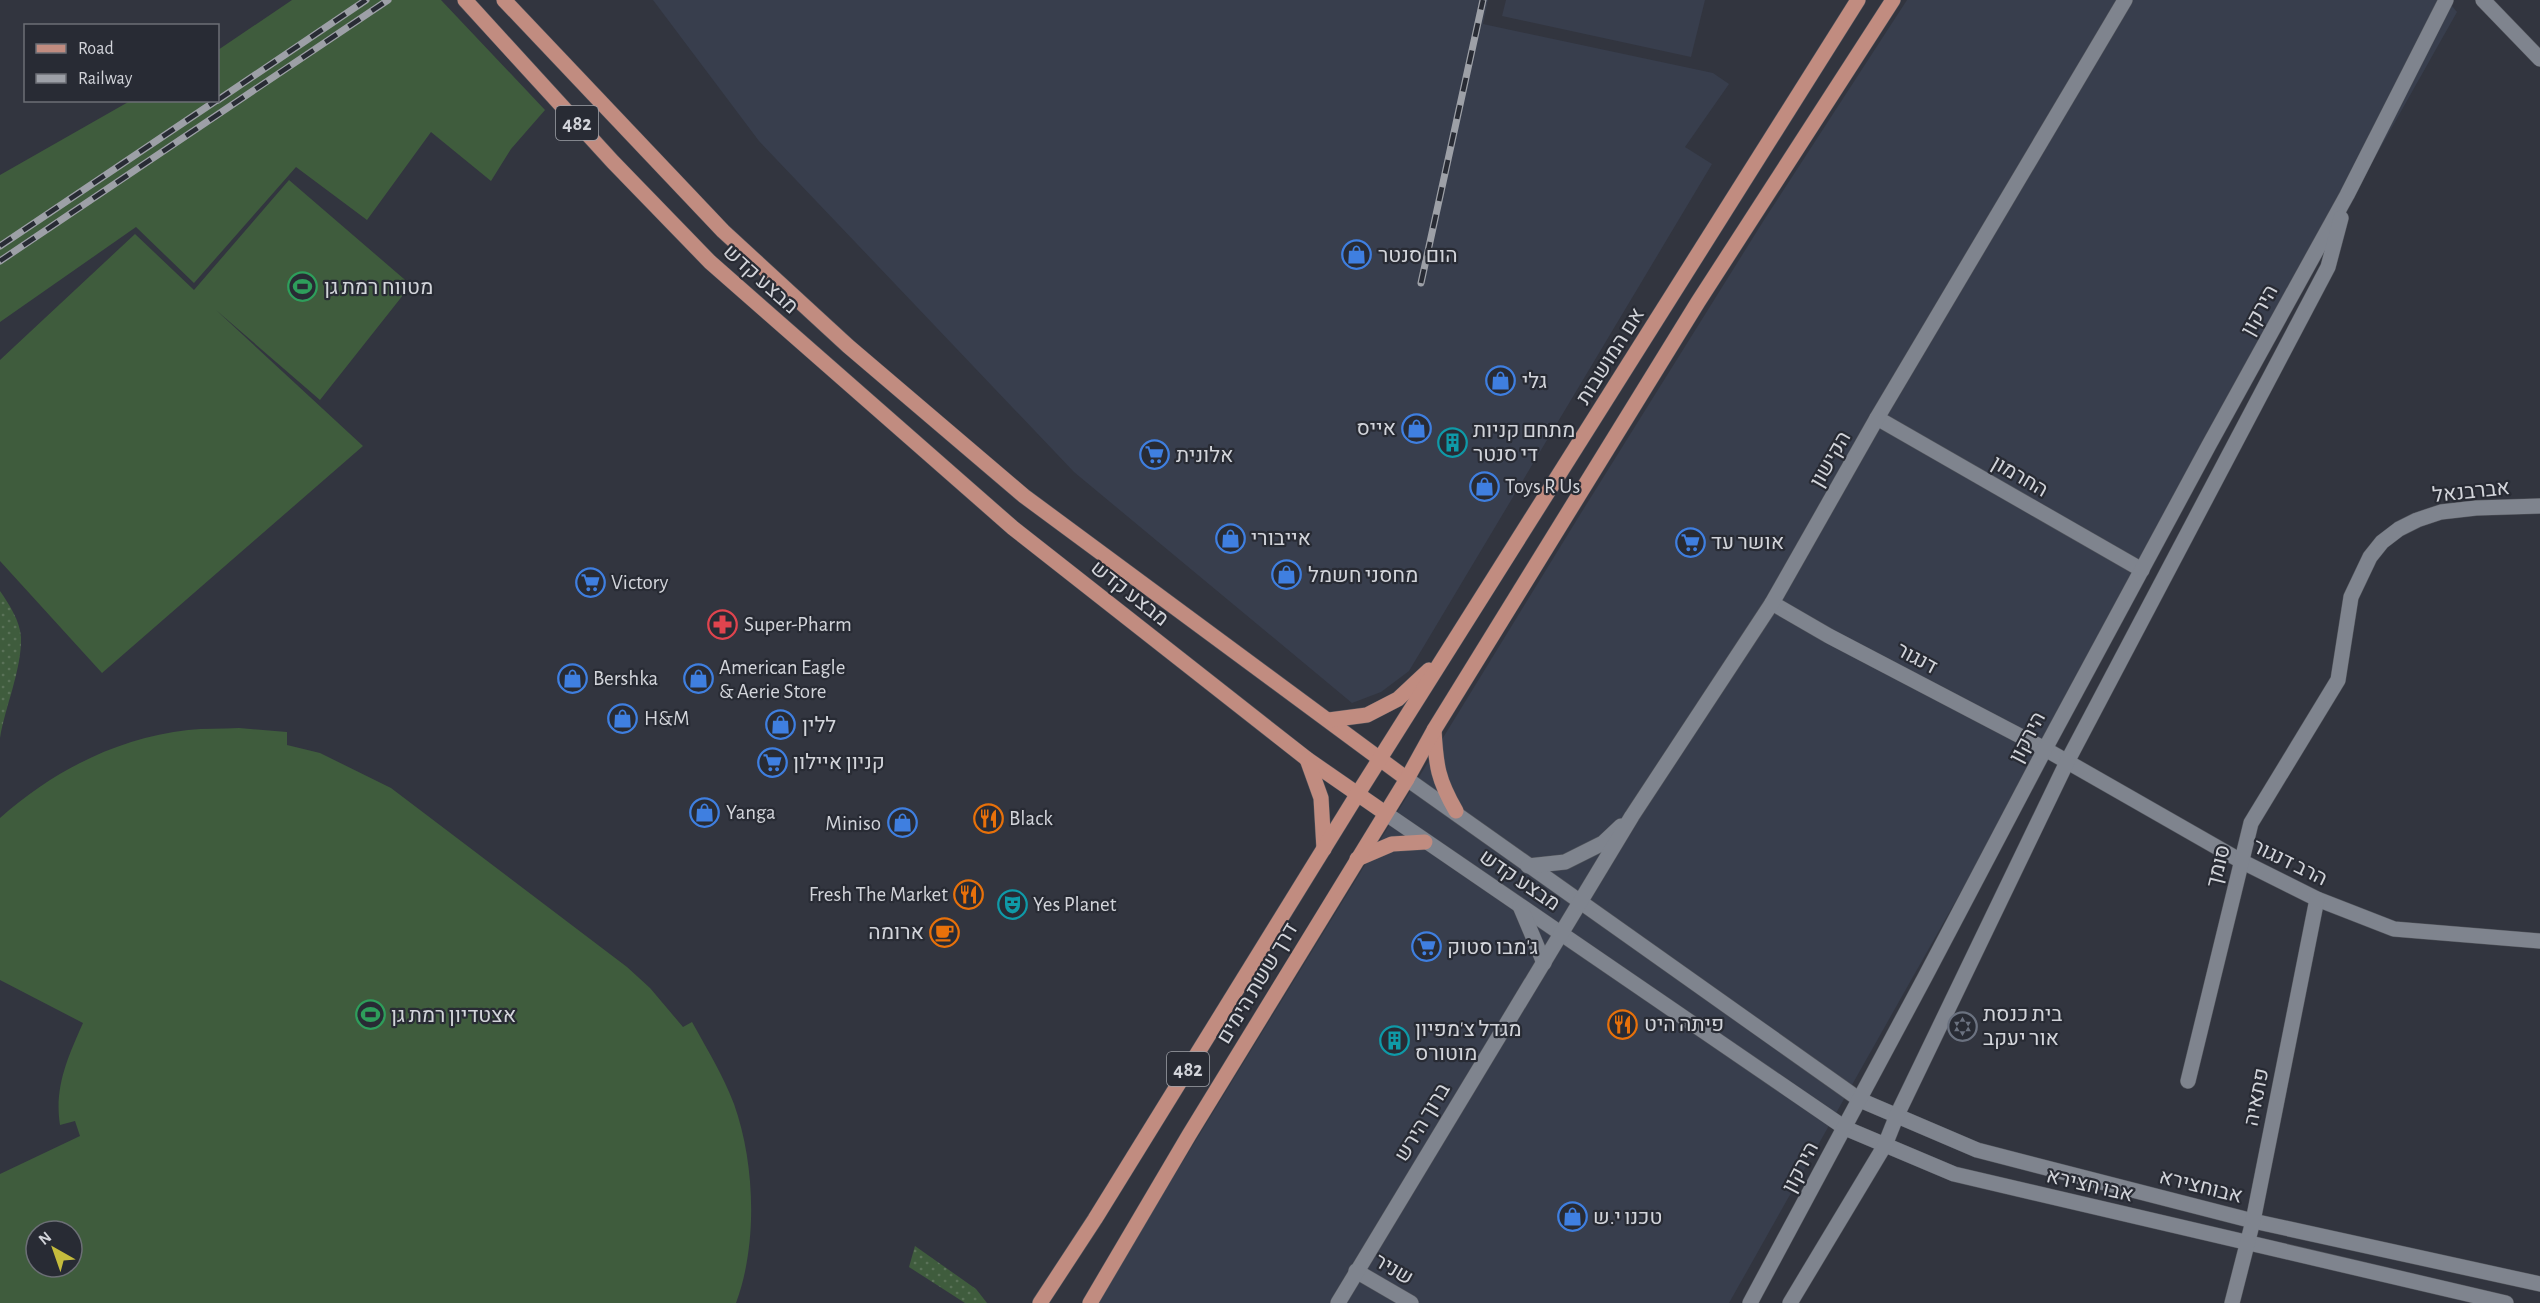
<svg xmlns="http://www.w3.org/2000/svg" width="2540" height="1303" viewBox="0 0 2540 1303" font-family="'Alegreya Sans',Heebo,sans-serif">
	<defs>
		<pattern id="park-dots" width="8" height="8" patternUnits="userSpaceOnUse" patternTransform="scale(1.5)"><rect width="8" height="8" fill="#3f5c3d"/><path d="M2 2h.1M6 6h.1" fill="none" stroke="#5a7258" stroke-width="1.8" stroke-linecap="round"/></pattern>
	</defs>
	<rect width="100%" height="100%" fill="#32353f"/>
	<!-- built -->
	<g fill="#383e4d">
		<path d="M653 0H1488L1483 24 1713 73 1729 84 1685 147 1712 164 1409 671 1381 692 1352 703 1074 472 759 141Z"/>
		<path d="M1506 0H1705L1691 57 1502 16Z"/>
		<path d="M1907 0H2447L2457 12 1729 1303H1096L1581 513 1764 220Z"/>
	</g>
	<!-- grass -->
	<g fill="#3f5c3d" fill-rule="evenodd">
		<path d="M292 0H441L545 110 511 149 491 181 431 132 367 220 296 167 194 283 136 227 0 322V175L130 101 218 100V50Z"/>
		<path d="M289 180 411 285 320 400 216 310 363 446 102 673 0 561V360L135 234 194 290Z"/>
		<path d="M239 728 287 732V745L320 753 391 788 627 967 650 988 683 1027 692 1022C707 1049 723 1075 734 1104 755 1163 758 1244 736 1303H0V1174L80 1136 75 1121 60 1125C54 1087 68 1057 83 1023L0 980V818C53 771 117 738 188 730 205 728 222 729 239 728ZM36 1231H72V1267H36Z"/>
	</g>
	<!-- park -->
	<g fill="url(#park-dots)">
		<path d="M0 591C9 604 20 621 21 637 22 669 5 707 0 738Z"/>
		<path d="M915 1246 976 1289 987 1303H965L909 1267Z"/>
	</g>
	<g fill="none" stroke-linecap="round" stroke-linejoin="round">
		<defs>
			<g id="minor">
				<path d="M2483 0 2540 59"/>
				<path d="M1877 418 2142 570"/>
				<path d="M1772 603 1829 636 2045 749 2241 861 2317 899 2394 929 2540 941"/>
				<path d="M1407 779 1860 1100 1977 1150 2253 1221 2540 1284"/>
				<path d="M1385 813 1845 1128 1954 1174 2506 1303"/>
				<path d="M1528 866 1565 862 1603 843 1621 826"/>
				<path d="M1520 906 1544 963"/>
				<path d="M2188 1081 2251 823 2338 680 2351 597 2370 557 2382 542 2399 529 2417 520 2441 512 2476 508 2540 506"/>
				<path d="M1356 1271 1411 1303"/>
				<path d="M1338 1303 1632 816 1772 603 1877 418 2125 0"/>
				<path d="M1750 1303 1925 977 2045 749 2209 445 2347 195 2446 0"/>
				<path d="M1790 1303 1885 1145 1897 1115 2067 762 2328 267 2341 218"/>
				<path d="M2232 1303 2253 1221 2317 899"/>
			</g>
			<g id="major">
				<path d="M465 0 613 162 710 262 1013 528 1307 759 1385 813"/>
				<path d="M504 0 723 231 848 346 1024 496 1407 779"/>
				<path d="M1329 720 1367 715 1398 699 1429 670"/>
				<path d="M1434 730C1436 766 1438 780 1456 811"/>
				<path d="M1307 759 1321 798 1324 849"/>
				<path d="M1357 859 1392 844 1425 842"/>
				<path d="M1040 1303 1095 1219 1357 795 1858 0"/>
				<path d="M1090 1303 1189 1135 1407 779 1434 730 1698 302 1893 0"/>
			</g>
		</defs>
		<!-- minor casing -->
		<use href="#minor" stroke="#51545b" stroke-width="16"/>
		<!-- major casing -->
		<use href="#major" stroke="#51545b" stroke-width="16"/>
		<!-- minor -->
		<use href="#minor" stroke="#7f848e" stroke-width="15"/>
		<!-- major -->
		<use href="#major" stroke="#c18c80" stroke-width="15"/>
		<defs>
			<g id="rail">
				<path d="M218 100 366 0"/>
				<path d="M0 246 217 100"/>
				<path d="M0 261 388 0"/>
				<path d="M1421 283 1483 0"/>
			</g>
		</defs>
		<!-- rail casing -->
		<use href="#rail" stroke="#9da0a7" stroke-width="7"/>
		<!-- rail -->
		<use href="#rail" stroke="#282b34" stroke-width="4.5" stroke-dasharray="14" stroke-linecap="butt"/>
	</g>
	<!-- icons -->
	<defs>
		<symbol id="shop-ring" viewBox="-11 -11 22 22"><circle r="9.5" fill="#282b34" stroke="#3f7fe0" stroke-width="1.5"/><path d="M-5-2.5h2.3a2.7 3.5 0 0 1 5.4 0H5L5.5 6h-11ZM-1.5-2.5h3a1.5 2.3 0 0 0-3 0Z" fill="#3f7fe0"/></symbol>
		<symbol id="stadium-ring" viewBox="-11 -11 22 22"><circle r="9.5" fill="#282b34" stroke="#2e9e5b" stroke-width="1.5"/><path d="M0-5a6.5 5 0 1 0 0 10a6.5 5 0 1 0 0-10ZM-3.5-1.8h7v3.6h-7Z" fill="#2e9e5b"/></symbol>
		<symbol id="building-ring" viewBox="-11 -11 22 22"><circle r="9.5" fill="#282b34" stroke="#0f9aa8" stroke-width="1.5"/><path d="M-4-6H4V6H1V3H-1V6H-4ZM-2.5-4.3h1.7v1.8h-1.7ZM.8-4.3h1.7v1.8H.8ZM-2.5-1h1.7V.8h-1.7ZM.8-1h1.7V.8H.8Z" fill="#0f9aa8"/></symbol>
		<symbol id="supermarket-ring" viewBox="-11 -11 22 22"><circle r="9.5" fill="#282b34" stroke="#3f7fe0" stroke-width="1.5"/><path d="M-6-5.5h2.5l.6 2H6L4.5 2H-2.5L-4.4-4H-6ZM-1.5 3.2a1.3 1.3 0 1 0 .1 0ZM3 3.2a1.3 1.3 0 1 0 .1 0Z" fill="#3f7fe0"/></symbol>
		<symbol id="pharmacy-ring" viewBox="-11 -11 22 22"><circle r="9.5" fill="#282b34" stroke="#e0444e" stroke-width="1.5"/><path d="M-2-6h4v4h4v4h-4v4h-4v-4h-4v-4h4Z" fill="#e0444e"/></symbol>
		<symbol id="restaurant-ring" viewBox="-11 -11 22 22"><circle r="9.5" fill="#282b34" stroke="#e8710a" stroke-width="1.5"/><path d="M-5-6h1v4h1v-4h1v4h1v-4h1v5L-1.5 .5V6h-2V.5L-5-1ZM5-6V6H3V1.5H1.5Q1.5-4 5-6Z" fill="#e8710a"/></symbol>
		<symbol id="theatre-ring" viewBox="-11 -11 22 22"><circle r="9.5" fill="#282b34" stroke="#0f9aa8" stroke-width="1.5"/><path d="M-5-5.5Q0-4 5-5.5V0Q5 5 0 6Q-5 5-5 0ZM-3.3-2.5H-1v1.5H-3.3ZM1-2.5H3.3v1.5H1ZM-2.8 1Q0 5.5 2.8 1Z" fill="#0f9aa8"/></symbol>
		<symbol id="cafe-ring" viewBox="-11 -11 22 22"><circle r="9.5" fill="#282b34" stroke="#e8710a" stroke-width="1.5"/><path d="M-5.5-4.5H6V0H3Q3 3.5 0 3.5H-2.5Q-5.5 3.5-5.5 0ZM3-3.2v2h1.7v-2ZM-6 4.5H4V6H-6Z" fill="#e8710a"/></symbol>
		<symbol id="synagogue-ring" viewBox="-11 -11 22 22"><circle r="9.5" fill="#282b34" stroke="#6b7280" stroke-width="1.5"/><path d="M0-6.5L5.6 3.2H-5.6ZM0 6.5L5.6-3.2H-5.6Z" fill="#6b7280"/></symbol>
	</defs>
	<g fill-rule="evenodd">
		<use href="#shop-ring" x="1340" y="238" width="33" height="33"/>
		<use href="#stadium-ring" x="286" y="270" width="33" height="33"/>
		<use href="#shop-ring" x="1484" y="364" width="33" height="33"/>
		<use href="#shop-ring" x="1400" y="412" width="33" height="33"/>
		<use href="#building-ring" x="1436" y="426" width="33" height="33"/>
		<use href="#supermarket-ring" x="1138" y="438" width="33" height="33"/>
		<use href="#shop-ring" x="1468" y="470" width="33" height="33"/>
		<use href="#shop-ring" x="1214" y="522" width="33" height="33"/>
		<use href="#supermarket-ring" x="1674" y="526" width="33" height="33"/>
		<use href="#shop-ring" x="1270" y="558" width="33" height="33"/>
		<use href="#supermarket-ring" x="574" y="566" width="33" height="33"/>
		<use href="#pharmacy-ring" x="706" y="608" width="33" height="33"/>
		<use href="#shop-ring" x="556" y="662" width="33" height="33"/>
		<use href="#shop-ring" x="682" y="662" width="33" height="33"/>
		<use href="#shop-ring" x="606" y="702" width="33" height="33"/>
		<use href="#shop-ring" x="764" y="708" width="33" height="33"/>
		<use href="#supermarket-ring" x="756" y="746" width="33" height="33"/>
		<use href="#shop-ring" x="688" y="796" width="33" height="33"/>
		<use href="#restaurant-ring" x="972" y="802" width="33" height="33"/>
		<use href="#shop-ring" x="886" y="806" width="33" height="33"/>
		<use href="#restaurant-ring" x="952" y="878" width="33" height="33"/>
		<use href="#theatre-ring" x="996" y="888" width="33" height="33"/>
		<use href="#cafe-ring" x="928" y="916" width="33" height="33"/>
		<use href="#supermarket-ring" x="1410" y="930" width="33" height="33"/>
		<use href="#stadium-ring" x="354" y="998" width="33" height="33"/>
		<use href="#restaurant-ring" x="1606" y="1008" width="33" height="33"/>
		<use href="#synagogue-ring" x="1946" y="1010" width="33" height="33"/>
		<use href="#building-ring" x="1378" y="1024" width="33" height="33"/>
		<use href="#shop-ring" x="1556" y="1200" width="33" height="33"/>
	</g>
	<g text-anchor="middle" stroke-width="4.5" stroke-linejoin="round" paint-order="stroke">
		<!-- shield labels -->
		<g fill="#282b34" stroke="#9fa1a8" stroke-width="1.5">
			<rect x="556" y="106" width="42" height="34" rx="4.5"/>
			<rect x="1167" y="1052" width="42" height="34" rx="4.5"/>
		</g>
		<g font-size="20" font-weight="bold" fill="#d2d4da">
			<text x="577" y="130">482</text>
			<text x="1188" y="1076">482</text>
		</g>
		<!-- poi labels -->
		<g font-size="21" fill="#d2d4da" stroke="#282b34" text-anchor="start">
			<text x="1378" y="262">הום סנטר</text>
			<text x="324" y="294">מטווח רמת גן</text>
			<text x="1522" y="388">גלי</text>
			<text x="1396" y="435" text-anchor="end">אייס</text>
			<text x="1473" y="437">מתחם קניות<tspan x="1473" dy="24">די סנטר</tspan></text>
			<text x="1176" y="462">אלונית</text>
			<text x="1505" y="493">Toys R Us</text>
			<text x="1251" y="545">אייבורי</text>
			<text x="1711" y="549">אושר עד</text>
			<text x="1308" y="582">מחסני חשמל</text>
			<text x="611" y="589">Victory</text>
			<text x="744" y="631">Super-Pharm</text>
			<text x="719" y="674">American Eagle<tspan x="719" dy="24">&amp; Aerie Store</tspan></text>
			<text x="593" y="685">Bershka</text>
			<text x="644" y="725">H&amp;M</text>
			<text x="802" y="732">ללין</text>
			<text x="793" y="769">קניון איילון</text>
			<text x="726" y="819">Yanga</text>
			<text x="1009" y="825">Black</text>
			<text x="881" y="830" text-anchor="end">Miniso</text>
			<text x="948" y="901" text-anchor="end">Fresh The Market</text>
			<text x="1033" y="911">Yes Planet</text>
			<text x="924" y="939" text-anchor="end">ארומה</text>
			<text x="1447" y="954">ג'מבו סטוק</text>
			<text x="1983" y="1021">בית כנסת<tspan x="1983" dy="24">אור יעקב</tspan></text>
			<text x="391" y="1022">אצטדיון רמת גן</text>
			<text x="1644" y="1031">פיתה היט</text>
			<text x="1415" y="1036">מגדל צ'מפיון<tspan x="1415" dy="24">מוטורס</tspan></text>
			<text x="1593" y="1224">טכנו י.ש</text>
		</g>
		<!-- street labels -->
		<g font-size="21" fill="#d2d4da" stroke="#282b34">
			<text transform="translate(761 279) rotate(42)" y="7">מבצע קדש</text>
			<text transform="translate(2259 310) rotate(-61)" y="7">הירקון</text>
			<text transform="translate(1610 356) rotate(-58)" y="7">אם המושבות</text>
			<text transform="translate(1830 459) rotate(-60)" y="7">הקישון</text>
			<text transform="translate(2020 476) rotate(30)" y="7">החרמון</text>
			<text transform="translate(2471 491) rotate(-6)" y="7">אברבנאל</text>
			<text transform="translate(1130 593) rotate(38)" y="7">מבצע קדש</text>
			<text transform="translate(1917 658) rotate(28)" y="7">דנגור</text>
			<text transform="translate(2027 737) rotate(-62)" y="7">הירקון</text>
			<text transform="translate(2290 862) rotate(26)" y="7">הרב דנגור</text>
			<text transform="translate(2218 866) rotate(-76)" y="7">סומך</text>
			<text transform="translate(1520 880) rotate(34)" y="7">מבצע קדש</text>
			<text transform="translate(1257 983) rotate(-59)" y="7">דרך ששת הימים</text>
			<text transform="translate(2256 1097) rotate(-79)" y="7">פתאיה</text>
			<text transform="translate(1422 1122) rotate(-59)" y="7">ברוך הירש</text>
			<text transform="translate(1800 1167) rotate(-62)" y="7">הירקון</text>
			<text transform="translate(2090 1185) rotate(13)" y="7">אבו חצירא</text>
			<text transform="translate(2201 1186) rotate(14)" y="7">אבוחצירא</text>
			<text transform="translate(1394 1269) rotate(30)" y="7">שניר</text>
		</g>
	</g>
	<!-- legend -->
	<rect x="24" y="24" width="195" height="78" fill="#282b34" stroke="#6c6f76" stroke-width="1.5"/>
	<rect x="36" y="44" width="30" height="9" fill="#c18c80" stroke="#6c6f76" stroke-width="1.5"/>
	<text x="78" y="54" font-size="18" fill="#d2d4da">Road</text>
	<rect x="36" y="74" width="30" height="9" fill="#9da0a7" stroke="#6c6f76" stroke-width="1.5"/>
	<text x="78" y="84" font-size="18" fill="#d2d4da">Railway</text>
	<!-- north arrow -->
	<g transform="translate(54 1249) rotate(320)"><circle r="28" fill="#282b34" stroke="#6c6f76" stroke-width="1.5"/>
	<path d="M0-4.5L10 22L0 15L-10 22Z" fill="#c5bc3d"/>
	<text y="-9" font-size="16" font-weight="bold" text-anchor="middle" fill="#d2d4da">N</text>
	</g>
</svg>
